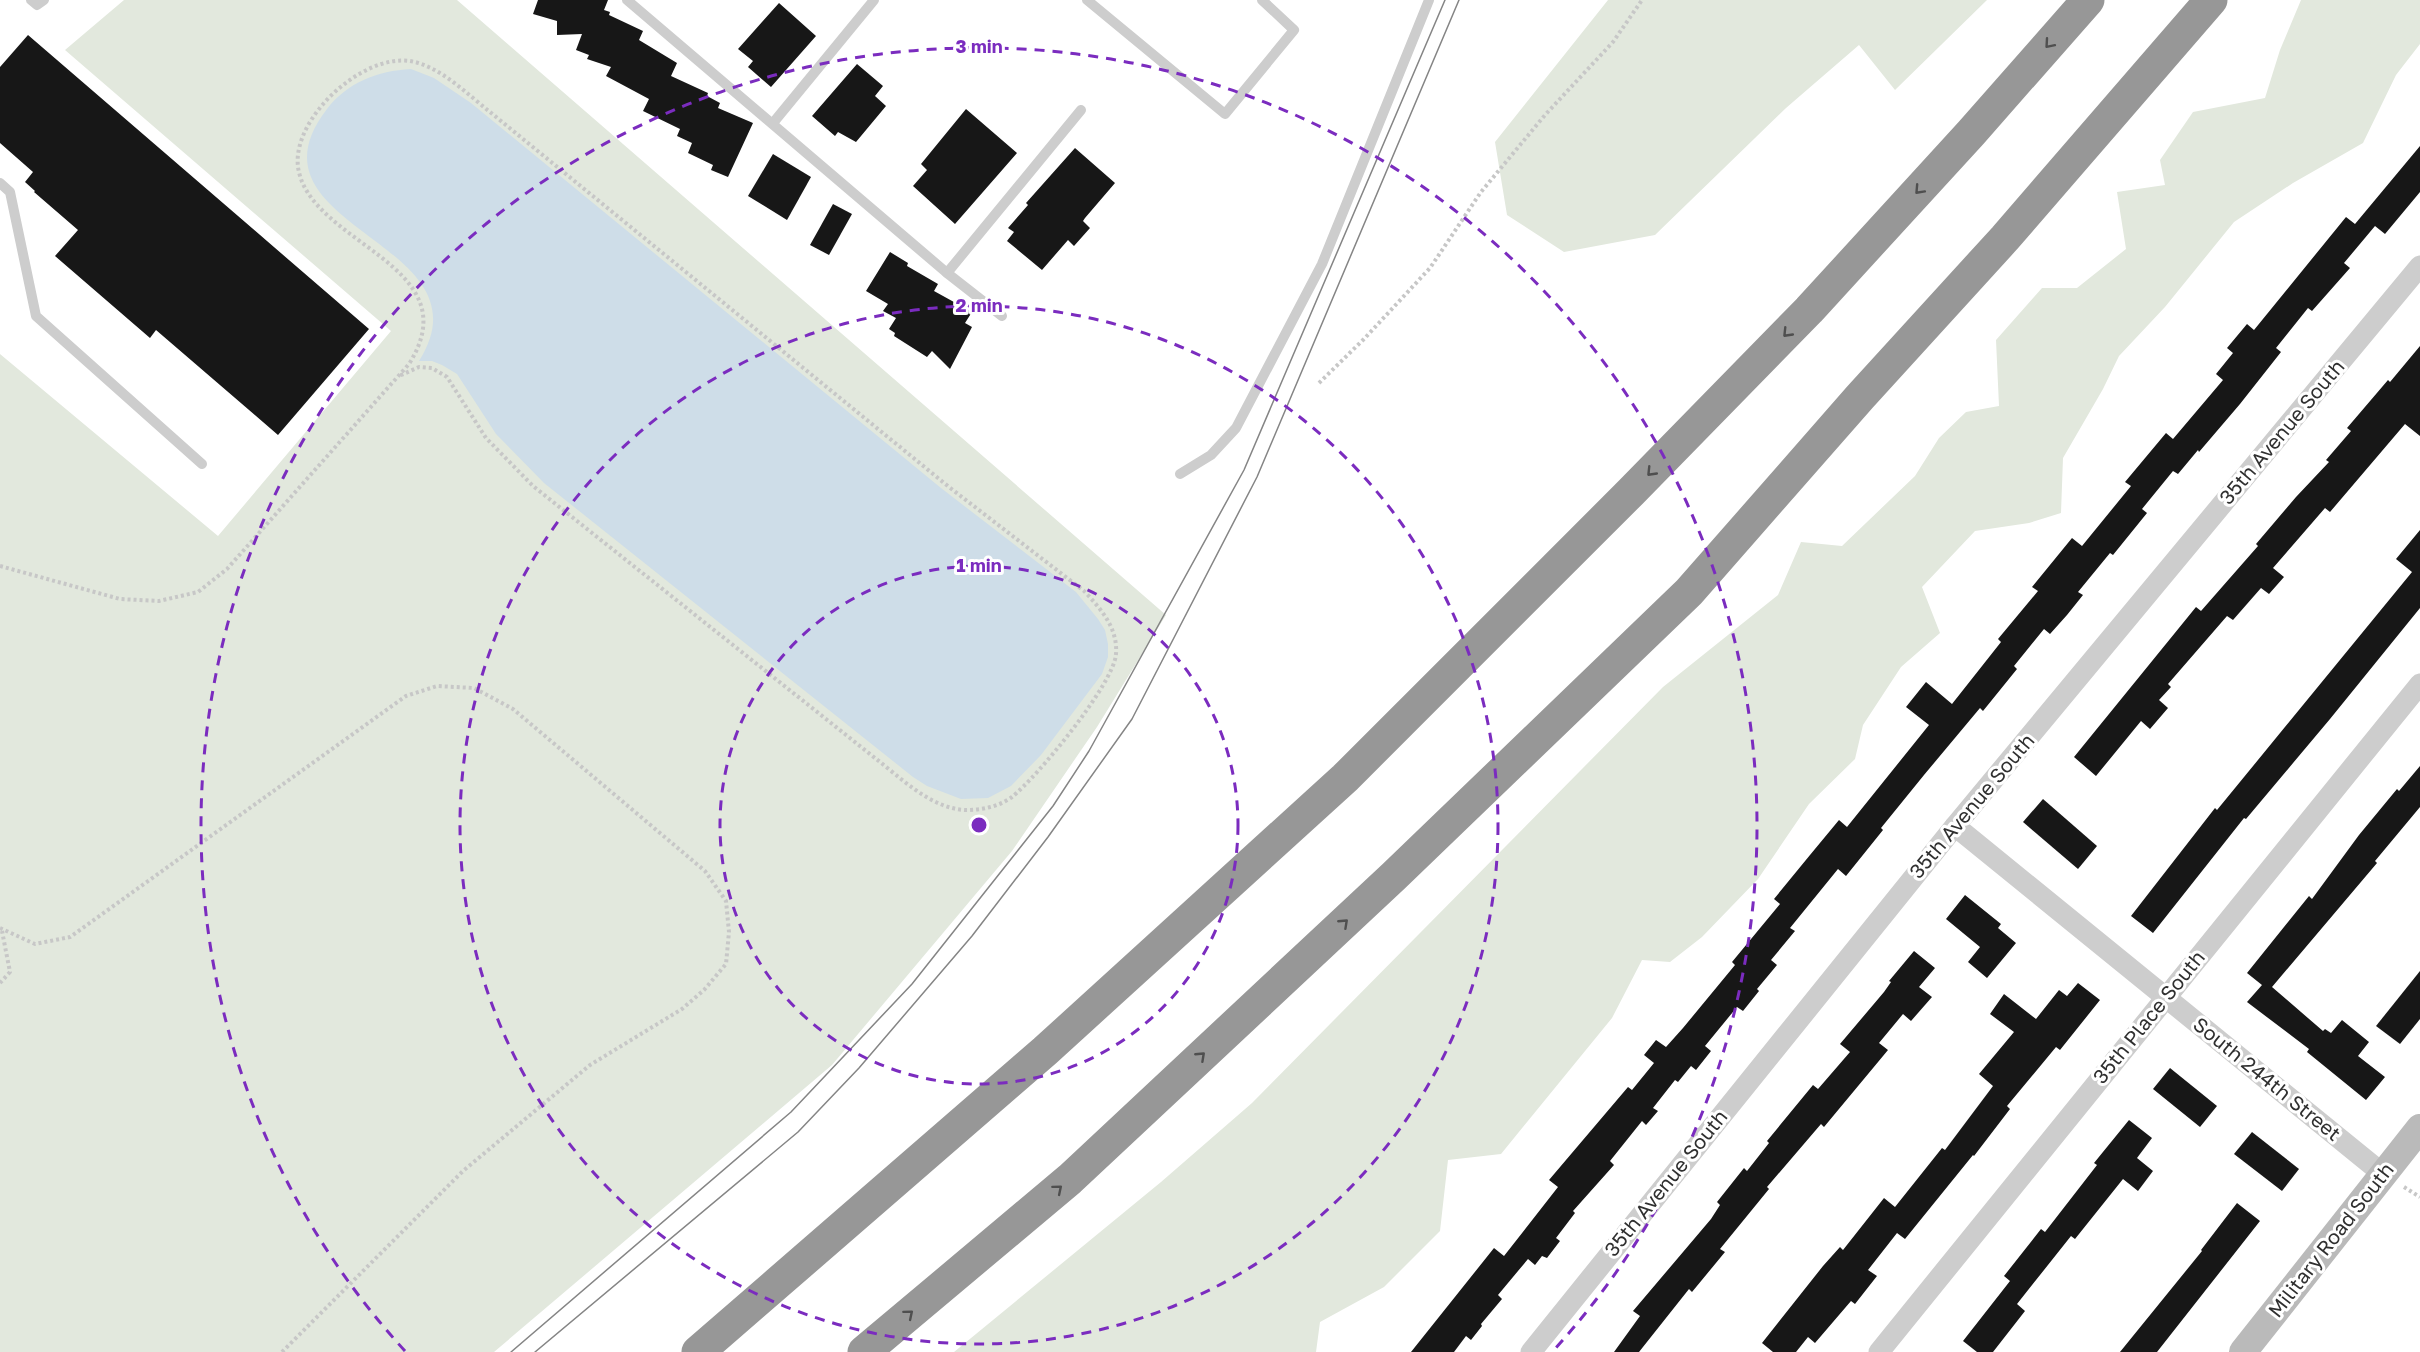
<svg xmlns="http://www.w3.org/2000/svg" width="2420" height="1352" viewBox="0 0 2420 1352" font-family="'Golos Text',sans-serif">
	<rect width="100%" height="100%" fill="#fff"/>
	<!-- green -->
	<g fill="#e2e8dd">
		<path d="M124 0H457L1166 615 1097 727 1012 851 832 1065 494 1352H0V354L218 536 391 331 65 50Z"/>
		<path d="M1608 0H1987L1895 90 1859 45 1786 108 1655 235 1564 252 1507 215 1495 142Z"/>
		<path d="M2301 0H2420V44L2396 75 2363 143 2293 183 2234 222 2165 307 2119 356 2103 389 2063 458 2061 513 2029 523 1975 531 1922 587 1940 633 1901 667 1863 725 1855 759 1809 804 1758 879 1702 937 1670 962 1642 960 1612 1018 1501 1154 1448 1160 1440 1231 1384 1287 1320 1322 1316 1352H954L1161 1182 1252 1103 1663 687 1778 595 1801 542 1842 546 1915 476 1939 438 1966 412 1999 406 1996 340 2042 288H2077L2126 249 2117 192 2165 185 2160 160 2193 112 2265 98 2280 50Z"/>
	</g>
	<!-- water -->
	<path fill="#cedde8" d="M411 69 434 78 471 103 941 488 1076 592 1098 619 1105 630 1108 644V657L1102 674 1041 755 1011 786 988 798 961 799 927 786 913 777 544 483 496 434 457 374 442 365 432 361H419C495 241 235 228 327 109 348 82 377 71 411 69Z"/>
	<!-- building -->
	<g fill="#171717">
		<path d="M538 0H608L604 10 610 12 609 15 643 31 639 40 677 63 671 76 708 93 707 96 720 103 718 108 753 123 728 177 711 170 713 165 688 153 692 143 677 136 680 129 643 111 649 99 606 76 611 67 587 59 589 55 576 50 582 34 557 35V21L533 14Z"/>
		<path d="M779 3 816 36 771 87 748 67 753 61 738 49Z"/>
		<path d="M28 35 369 329 278 435 156 330 150 338 55 256 78 230 34 192 35 191 25 182 33 172 0 143V67Z"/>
		<path d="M857 64 883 86 875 96 886 106 856 142 838 132 835 136 812 116Z"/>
		<path d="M966 109 1017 153 955 224 913 186 927 170 921 164Z"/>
		<path d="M2420 146V192L2385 234 2375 226 2344 263 2350 268 2312 311 2308 308 2276 348 2281 352 2240 404 2199 452 2198 450 2178 474 2173 471 2142 509 2147 513 2113 555 2110 553 2078 592 2083 595 2067 615 2050 634 2044 629 2014 666 2017 669 1983 711 1980 708 1924 775 1881 828 1883 830 1846 876 1838 869 1790 928 1795 931 1771 960 1777 965 1757 989 1759 991 1743 1011 1737 1007 1705 1046 1711 1051 1696 1070 1691 1066 1678 1082 1675 1080 1653 1108 1658 1111 1646 1125 1642 1121 1610 1161 1614 1165 1573 1211 1575 1213 1556 1238 1560 1241 1547 1258 1542 1256 1535 1265 1528 1259 1498 1295 1502 1299 1481 1324 1482 1326 1471 1340 1466 1336 1454 1352H1411L1494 1248 1504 1256 1558 1187 1549 1180 1628 1087 1632 1090 1654 1063 1644 1055 1656 1040 1666 1047 1683 1028 1735 965 1732 962 1780 904 1774 899 1810 855 1839 820 1847 827 1929 725 1906 707 1926 682 1952 704 2001 642 1998 639 2038 591 2032 587 2072 538 2082 546 2131 486 2125 482 2166 433 2173 439 2223 380 2216 374 2233 353 2227 348 2247 324 2254 330 2346 217 2355 224Z"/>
		<path d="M1075 148 1115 183 1085 218 1083 221 1090 228 1074 246 1068 240 1042 270 1007 241 1014 232 1008 228 1028 205 1026 203Z"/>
		<path d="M773 154 811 177 787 220 748 196Z"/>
		<path d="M833 204 852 214 829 255 810 245Z"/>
		<path d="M890 252 908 263 907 266 938 284 934 291 972 312 965 323 972 327 950 369 932 351 927 357 894 336 895 333 889 329 896 318 883 311 888 304 866 291Z"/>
		<path d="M2420 346V436L2405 424 2330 512 2325 508 2273 568 2284 577 2269 594 2261 588 2233 620 2227 616 2168 684 2171 687 2159 700 2168 708 2150 729 2141 721 2096 776 2074 757 2196 607 2201 611 2258 546 2256 544 2296 497 2329 462 2326 460 2351 431 2347 428 2388 380 2390 382Z"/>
		<path d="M2420 530V608L2330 719 2246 819 2244 818 2153 933 2131 916 2215 808 2217 810 2412 572 2396 559Z"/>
		<path d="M2420 766V807L2375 861 2377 863 2272 987 2323 1031 2325 1029 2331 1033 2342 1020 2369 1042 2358 1056 2385 1077 2366 1100 2307 1052 2309 1049 2247 1002 2262 985 2247 973 2309 896 2312 899 2359 835 2397 789 2399 791Z"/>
		<path d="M2043 799 2097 846 2078 869 2023 822Z"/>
		<path d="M1965 895 2001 924 1998 928 2016 943 1987 978 1968 962 1980 947 1946 919Z"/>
		<path d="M1914 951 1935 968 1919 987 1932 997 1911 1021 1903 1014 1879 1043 1888 1050 1824 1127 1821 1124 1767 1187 1769 1189 1720 1249 1725 1252 1692 1292 1689 1289 1639 1352H1614L1640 1316 1633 1311 1711 1219 1720 1205 1717 1202 1744 1168 1747 1171 1769 1143 1767 1141 1813 1085 1818 1089 1850 1052 1840 1044 1884 992 1891 982 1889 981Z"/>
		<path d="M2420 971V1019L2400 1044 2376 1026Z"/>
		<path d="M2078 983 2100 1000 2060 1050 2056 1047 2007 1106 2010 1109 1974 1156 1973 1155 1905 1239 1897 1233 1868 1270 1877 1276 1855 1304 1851 1301 1815 1343 1808 1337 1796 1352H1773L1762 1343 1823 1266 1840 1247 1843 1250 1884 1198 1895 1207 1942 1148 1945 1150 1993 1086 1979 1074 2014 1032 1990 1014 2004 994 2036 1019 2059 990 2067 996Z"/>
		<path d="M2170 1068 2217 1106 2200 1127 2153 1089Z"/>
		<path d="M2129 1120 2152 1138 2137 1158 2153 1171 2138 1191 2123 1179 2075 1239 2071 1236 2017 1304 2025 1311 1993 1352H1977L1963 1341 2010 1281 2004 1276 2041 1229 2045 1232 2097 1165 2094 1163Z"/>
		<path d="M2252 1132 2299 1169 2282 1191 2234 1154Z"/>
		<path d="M2237 1203 2260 1221 2216 1277 2157 1352H2120L2202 1251 2201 1250Z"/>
	</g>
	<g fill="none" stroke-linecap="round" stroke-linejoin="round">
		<!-- path -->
		<g stroke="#c7c7c7" stroke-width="4" stroke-dasharray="3 3" stroke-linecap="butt">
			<path d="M1319 383 1364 339 1430 268 1481 192 1545 115 1613 42 1642 0"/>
			<path d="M0 566 120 599 159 601 198 592 227 569 409 364C472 264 309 245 298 167 292 118 362 54 410 61 440 66 467 94 490 112L949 487 1084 591C1101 609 1118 628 1116 654 1114 684 1037 777 1012 797 998 807 982 810 965 810 930 808 901 778 875 758L533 486 486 438 447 377 432 368 419 367 399 376"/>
			<path d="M0 928 35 944 70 937 406 696 437 686 474 688 513 709 705 871 726 901 729 932 726 964 704 990 682 1009 590 1065 463 1171 282 1352"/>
			<path d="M0 983 10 972 2 931"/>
			<path d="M2404 1187 2420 1197"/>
		</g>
		<!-- lane -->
		<g stroke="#cdcdcd" stroke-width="10">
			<path d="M31 0 37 5 44 0"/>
			<path d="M627 0 947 273 1002 316"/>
			<path d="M1087 0 1225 114 1294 30 1262 0"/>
			<path d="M773 123 874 0"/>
			<path d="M0 183 10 192 36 316 202 464"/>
			<path d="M947 273 1081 110"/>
			<path d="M1180 474 1211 455 1236 428 1322 264 1429 0"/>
		</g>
		<!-- street -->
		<g stroke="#cdcdcd" stroke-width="21">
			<path d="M1955 826 2383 1174"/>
			<path d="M1531 1352 1955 826 2420 266"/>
			<path d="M1879 1352 2420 684"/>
		</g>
		<!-- secondary -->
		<path stroke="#bababa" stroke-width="28" d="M2243 1352 2420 1128"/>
		<!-- highway -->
		<g stroke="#979797" stroke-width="33">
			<path d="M698 1352 1045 1051 1345 778 1631 492 1809 310 1971 133 2088 0"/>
			<path d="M864 1352 1070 1179 1394 876 1689 592 1860 397 2005 238 2211 0"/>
		</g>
		<!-- tram -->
		<g stroke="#858585" stroke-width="1.5">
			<path d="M511 1352 791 1112 912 984 1053 806 1089 751 1244 470 1445 0"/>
			<path d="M535 1352 798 1132 859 1068 972 936 1048 837 1132 719 1257 477 1459 0"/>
		</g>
	</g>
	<!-- one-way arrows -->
	<defs><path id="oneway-chevron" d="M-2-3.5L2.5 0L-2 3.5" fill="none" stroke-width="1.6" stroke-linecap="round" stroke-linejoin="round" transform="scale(1.5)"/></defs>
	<g stroke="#4f4f4f">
		<use href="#oneway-chevron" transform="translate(2049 44) rotate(131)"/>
		<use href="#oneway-chevron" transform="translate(1919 190) rotate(133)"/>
		<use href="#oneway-chevron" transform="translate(1787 333) rotate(134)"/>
		<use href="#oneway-chevron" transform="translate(1651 472) rotate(134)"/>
		<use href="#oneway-chevron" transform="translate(1344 923) rotate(-43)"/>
		<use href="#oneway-chevron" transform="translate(1201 1056) rotate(-43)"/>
		<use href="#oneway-chevron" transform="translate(1058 1189) rotate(-40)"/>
		<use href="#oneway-chevron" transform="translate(909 1314) rotate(-40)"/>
	</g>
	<!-- distance rings -->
	<g fill="none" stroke="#7b2cbf" stroke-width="3" stroke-dasharray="10 8">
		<circle cx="979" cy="825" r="259"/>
		<circle cx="979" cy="825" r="519"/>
		<path d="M405 1351A778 778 0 1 1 1553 1351"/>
	</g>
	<g text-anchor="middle" stroke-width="6" stroke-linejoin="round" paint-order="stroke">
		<!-- street labels -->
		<g font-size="20" fill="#303030" stroke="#fff">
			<text transform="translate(2282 432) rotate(-50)" y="7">35th Avenue South</text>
			<text transform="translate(1972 806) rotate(-50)" y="7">35th Avenue South</text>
			<text transform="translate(2149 1017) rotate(-51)" y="7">35th Place South</text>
			<text transform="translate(2267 1079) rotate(39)" y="7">South 244th Street</text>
			<text transform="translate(1666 1183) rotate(-51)" y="7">35th Avenue South</text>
			<text transform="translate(2331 1240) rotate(-52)" y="7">Military Road South</text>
		</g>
	</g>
	<circle cx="979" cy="825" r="9" fill="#7b2cbf" stroke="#fff" stroke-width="3"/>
	<g font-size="18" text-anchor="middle" font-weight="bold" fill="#7b2cbf" stroke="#fff" stroke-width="6" stroke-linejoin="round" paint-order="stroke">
		<text x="979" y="53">3 min</text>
		<text x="979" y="312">2 min</text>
		<text x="979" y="572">1 min</text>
	</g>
</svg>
